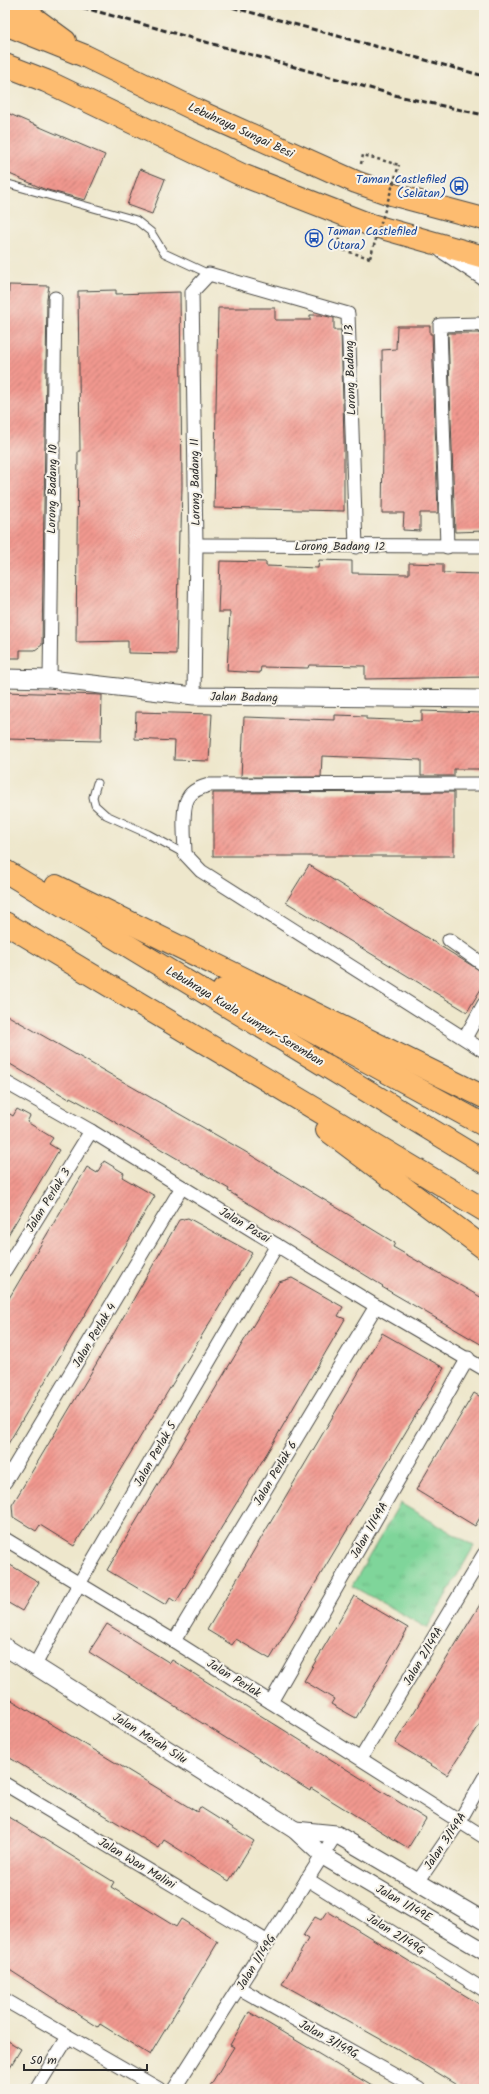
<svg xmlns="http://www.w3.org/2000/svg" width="489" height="2094" viewBox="0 0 489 2094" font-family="Kalam,sans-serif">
	<defs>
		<pattern id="park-tufts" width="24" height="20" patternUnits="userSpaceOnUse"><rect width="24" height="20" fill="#7fd59a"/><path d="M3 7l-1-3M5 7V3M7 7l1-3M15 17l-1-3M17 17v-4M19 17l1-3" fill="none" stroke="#6eb785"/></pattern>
		<pattern id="building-hatch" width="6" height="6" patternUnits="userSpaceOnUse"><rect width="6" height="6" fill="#f1988f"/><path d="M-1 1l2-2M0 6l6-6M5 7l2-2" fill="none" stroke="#c37c75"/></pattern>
	</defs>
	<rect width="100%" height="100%" fill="#f7f3e8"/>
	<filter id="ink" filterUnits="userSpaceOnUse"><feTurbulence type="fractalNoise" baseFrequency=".025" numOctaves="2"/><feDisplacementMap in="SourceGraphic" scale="8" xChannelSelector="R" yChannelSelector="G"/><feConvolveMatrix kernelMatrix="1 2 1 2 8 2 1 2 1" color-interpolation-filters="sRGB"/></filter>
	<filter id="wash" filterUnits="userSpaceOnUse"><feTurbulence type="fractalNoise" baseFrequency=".012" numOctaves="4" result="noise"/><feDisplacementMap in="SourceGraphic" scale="16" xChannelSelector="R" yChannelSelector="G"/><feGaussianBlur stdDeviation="0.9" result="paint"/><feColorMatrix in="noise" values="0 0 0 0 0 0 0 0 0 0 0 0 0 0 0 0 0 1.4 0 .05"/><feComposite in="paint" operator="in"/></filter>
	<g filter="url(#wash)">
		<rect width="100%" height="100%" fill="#eee7cc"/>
		<!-- park -->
		<path fill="url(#park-tufts)" stroke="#558062" d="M400 1503 474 1546 427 1628 352 1586Z"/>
		<g id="blocks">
			<!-- building -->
			<g fill="url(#building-hatch)">
				<path d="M5 112 105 155 85 200 44 189 5 172Z"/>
				<path d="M140 169 165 179 152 214 127 205Z"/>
				<path d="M9 285 49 286 47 298 42 645 35 650H20V658H5V425Z"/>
				<path d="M116 290V294L180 292 182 485 181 531H179L176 654 128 653V641L76 642 78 451H80L78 291Z"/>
				<path d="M218 308H275V320H310V315H321L334 318V330H341L344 439V511L214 508Z"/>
				<path d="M397 326H430V334H432L438 513H420V531L403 530 404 513H382L383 450 382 350 396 349Z"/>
				<path d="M448 333H479L484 335V531L455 532Z"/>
				<path d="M319 560 352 561V573L409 574V563L443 564V573L484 574V677L365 679V666L309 665 308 668 261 667 260 673 227 671 230 612H218L220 561 266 562V566L318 568Z"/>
				<path d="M5 692 102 695 101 741 5 739Z"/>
				<path d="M422 711 484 713V769H454V776H421V760L322 756 321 777H241L244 717 335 720V715L366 716V719L422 721Z"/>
				<path d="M136 712 212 714 209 761 174 760 175 741 135 739Z"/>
				<path d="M454 792V856H213V793Z"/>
				<path d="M309 865 484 973V984L467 1012 286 902Z"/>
				<path d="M5 1014 244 1151 395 1243 393 1247 484 1299V1346L382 1287 383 1286 228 1191 229 1189 103 1115 70 1097 69 1099 5 1061Z"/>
				<path d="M17 1109 30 1116 27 1122 53 1138 49 1144 59 1150 5 1240V1111L13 1116Z"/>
				<path d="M104 1161 124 1173 122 1177 155 1196 5 1449V1305L87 1167 97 1173Z"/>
				<path d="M188 1218 252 1253 74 1546 40 1525 36 1531 13 1517 12 1505 95 1366 179 1220Z"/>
				<path d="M292 1278 343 1307 338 1316 345 1319 267 1453 176 1602 170 1598 166 1605 107 1570 279 1282Z"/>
				<path d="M382 1333 444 1368 270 1659 236 1639 232 1645 207 1630Z"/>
				<path d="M474 1393 484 1399V1511L475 1526 416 1490Z"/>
				<path d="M5 1562 39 1582 22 1611 5 1601Z"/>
				<path d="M354 1596 408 1628 356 1718 331 1704 334 1699 304 1681Z"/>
				<path d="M484 1598V1718L447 1775 395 1743Z"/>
				<path d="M107 1624 170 1663 172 1660 426 1819 408 1848 311 1788 310 1791 89 1652Z"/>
				<path d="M5 1696 197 1812 200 1807 254 1841 229 1881 164 1840 159 1848 5 1755Z"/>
				<path d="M5 1815 114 1882 111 1887 176 1927 181 1919 218 1942 150 2055 100 2024 98 2027 5 1967Z"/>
				<path d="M327 1911 484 2007V2089H463L398 2049 282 1984 308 1939 303 1936 315 1917 321 1920Z"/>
				<path d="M249 2012 377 2089H208L234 2047 230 2045Z"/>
				<path d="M5 2039 21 2049 5 2075Z"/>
			</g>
		</g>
	</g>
	<g filter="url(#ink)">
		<use href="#blocks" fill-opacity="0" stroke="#484743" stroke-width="1"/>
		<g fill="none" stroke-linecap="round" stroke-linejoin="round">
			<defs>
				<g id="service">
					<path d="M5 183 136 220 151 232 164 253 209 274"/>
					<path d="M97 783 93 797 95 805 106 815 148 834 185 854"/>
				</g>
				<g id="minor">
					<path d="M196 545 484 546"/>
					<path d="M447 547 440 325 481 324 484 327"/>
					<path d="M50 679 55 298"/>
					<path d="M194 696 196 545 192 292 209 274 348 314 356 547"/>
					<path d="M484 784 209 785C202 787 192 790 188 798 181 810 185 840 185 854L201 871 484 1051"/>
					<path d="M449 940 484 965"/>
					<path d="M465 1038 484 1004"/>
					<path d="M5 1082 91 1131 376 1306 484 1369"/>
					<path d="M5 1270 91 1131"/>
					<path d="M5 1482 182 1187"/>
					<path d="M5 1539 174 1641 484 1837"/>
					<path d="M174 1641 376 1306"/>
					<path d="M35 1665 79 1584 277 1245"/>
					<path d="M271 1702 468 1358"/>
					<path d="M361 1758 484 1554"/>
					<path d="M5 1784 268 1942"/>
					<path d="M307 1879 484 1990"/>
					<path d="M417 1883 459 1822 484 1778"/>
					<path d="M239 1988 419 2089"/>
					<path d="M5 2000 159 2089"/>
					<path d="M36 2089 68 2037"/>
					<path d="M174 2089 336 1834"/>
				</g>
				<g id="tertiary">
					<path d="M443 250 484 277"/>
					<path d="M5 678 50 679 194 696 484 699"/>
					<path d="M5 1647 295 1830 323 1856 484 1951"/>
					<path d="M295 1830 336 1834 484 1921"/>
				</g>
				<g id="motorway">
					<path d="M16 5 65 41"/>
					<path d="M5 24 85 56 198 111 356 182 387 193 484 219"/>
					<path d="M5 65 46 81 242 175 368 224 484 257"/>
					<path d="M5 871 484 1162"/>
					<path d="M56 886 484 1097"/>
					<path d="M5 923 484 1210"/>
					<path d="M223 990 286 1017 484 1125"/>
					<path d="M327 1130 484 1248"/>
				</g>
			</defs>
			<!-- service casing -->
			<use href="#service" stroke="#484743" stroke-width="9"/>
			<!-- minor casing -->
			<use href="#minor" stroke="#484743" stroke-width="15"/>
			<!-- tertiary casing -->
			<use href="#tertiary" stroke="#484743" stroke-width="19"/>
			<!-- motorway casing -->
			<use href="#motorway" stroke="#484743" stroke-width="24"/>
			<!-- path -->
			<g stroke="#484743" stroke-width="2.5" stroke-dasharray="3 3" stroke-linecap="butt">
				<path d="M361 164 363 155 399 165"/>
				<path d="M341 233 336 248 370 258"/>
			</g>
			<!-- service -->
			<use href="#service" stroke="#fff" stroke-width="7"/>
			<!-- minor -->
			<use href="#minor" stroke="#fff" stroke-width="13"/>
			<!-- tertiary -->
			<use href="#tertiary" stroke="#fff" stroke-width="17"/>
			<!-- motorway -->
			<use href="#motorway" stroke="#fdbc70" stroke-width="22"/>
			<!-- rail -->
			<g stroke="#2b2b2b" stroke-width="3" stroke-dasharray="6 3" stroke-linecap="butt">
				<path d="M74 5 398 96 484 115"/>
				<path d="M224 5 484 76"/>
			</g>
			<!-- path-bridge -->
			<path stroke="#484743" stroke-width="2.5" stroke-dasharray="3 3" stroke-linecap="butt" d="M370 258 399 165"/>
		</g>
	</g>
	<!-- icons -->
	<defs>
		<symbol id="bus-ring" viewBox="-11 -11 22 22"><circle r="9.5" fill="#f7f3e8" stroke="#1a4fb4" stroke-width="1.5"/><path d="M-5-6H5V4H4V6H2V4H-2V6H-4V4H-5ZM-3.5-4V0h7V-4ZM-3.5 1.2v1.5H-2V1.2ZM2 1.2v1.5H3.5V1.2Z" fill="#1a4fb4"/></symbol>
	</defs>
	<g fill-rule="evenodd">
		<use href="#bus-ring" x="449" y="176" width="20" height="20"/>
		<use href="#bus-ring" x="304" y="228" width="20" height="20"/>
	</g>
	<g text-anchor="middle" stroke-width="4" stroke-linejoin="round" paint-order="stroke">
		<!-- street labels -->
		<g font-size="12" fill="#2b2b2b" stroke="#f7f3e8">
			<text transform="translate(241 130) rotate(25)" y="4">Lebuhraya Sungai Besi</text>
			<text transform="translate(350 370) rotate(-92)" y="4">Lorong Badang 13</text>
			<text transform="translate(195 482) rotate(-91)" y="4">Lorong Badang 11</text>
			<text transform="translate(52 489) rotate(-89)" y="4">Lorong Badang 10</text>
			<text x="340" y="550">Lorong Badang 12</text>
			<text transform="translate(244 697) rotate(1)" y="4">Jalan Badang</text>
			<text transform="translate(245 1016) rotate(31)" y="4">Lebuhraya Kuala Lumpur–Seremban</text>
			<text transform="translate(48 1200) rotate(-58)" y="4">Jalan Perlak 3</text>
			<text transform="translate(245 1225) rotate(31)" y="4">Jalan Pasai</text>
			<text transform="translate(94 1335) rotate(-59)" y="4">Jalan Perlak 4</text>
			<text transform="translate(155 1454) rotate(-60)" y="4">Jalan Perlak 5</text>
			<text transform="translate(275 1473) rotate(-59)" y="4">Jalan Perlak 6</text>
			<text transform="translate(369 1530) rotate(-60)" y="4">Jalan 1/149A</text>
			<text transform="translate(423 1656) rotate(-59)" y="4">Jalan 2/149A</text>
			<text transform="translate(234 1678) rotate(32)" y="4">Jalan Perlak</text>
			<text transform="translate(150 1738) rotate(32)" y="4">Jalan Merah Silu</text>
			<text transform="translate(445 1841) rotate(-56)" y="4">Jalan 3/149A</text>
			<text transform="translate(137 1863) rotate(31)" y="4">Jalan Wan Malini</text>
			<text transform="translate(404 1903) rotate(30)" y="4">Jalan 1/149E</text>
			<text transform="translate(396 1934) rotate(32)" y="4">Jalan 2/149G</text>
			<text transform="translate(256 1962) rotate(-58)" y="4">Jalan 1/149G</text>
			<text transform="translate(329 2039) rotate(29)" y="4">Jalan 3/149G</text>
		</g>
		<!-- transit labels -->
		<g font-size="12" fill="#164399" stroke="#f7f3e8" text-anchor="end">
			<text x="446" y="183">Taman Castlefiled<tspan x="446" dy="14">(Selatan)</tspan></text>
			<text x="327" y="235" text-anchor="start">Taman Castlefiled<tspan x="327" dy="14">(Utara)</tspan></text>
		</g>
	</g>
	<!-- margin -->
	<rect width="489" height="2094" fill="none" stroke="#f7f3e8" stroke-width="20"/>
	<!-- scale -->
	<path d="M24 2064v6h123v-6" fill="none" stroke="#2b2b2b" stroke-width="2"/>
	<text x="30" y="2064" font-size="12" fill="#2b2b2b" stroke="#f7f3e8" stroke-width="3" paint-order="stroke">50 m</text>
</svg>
